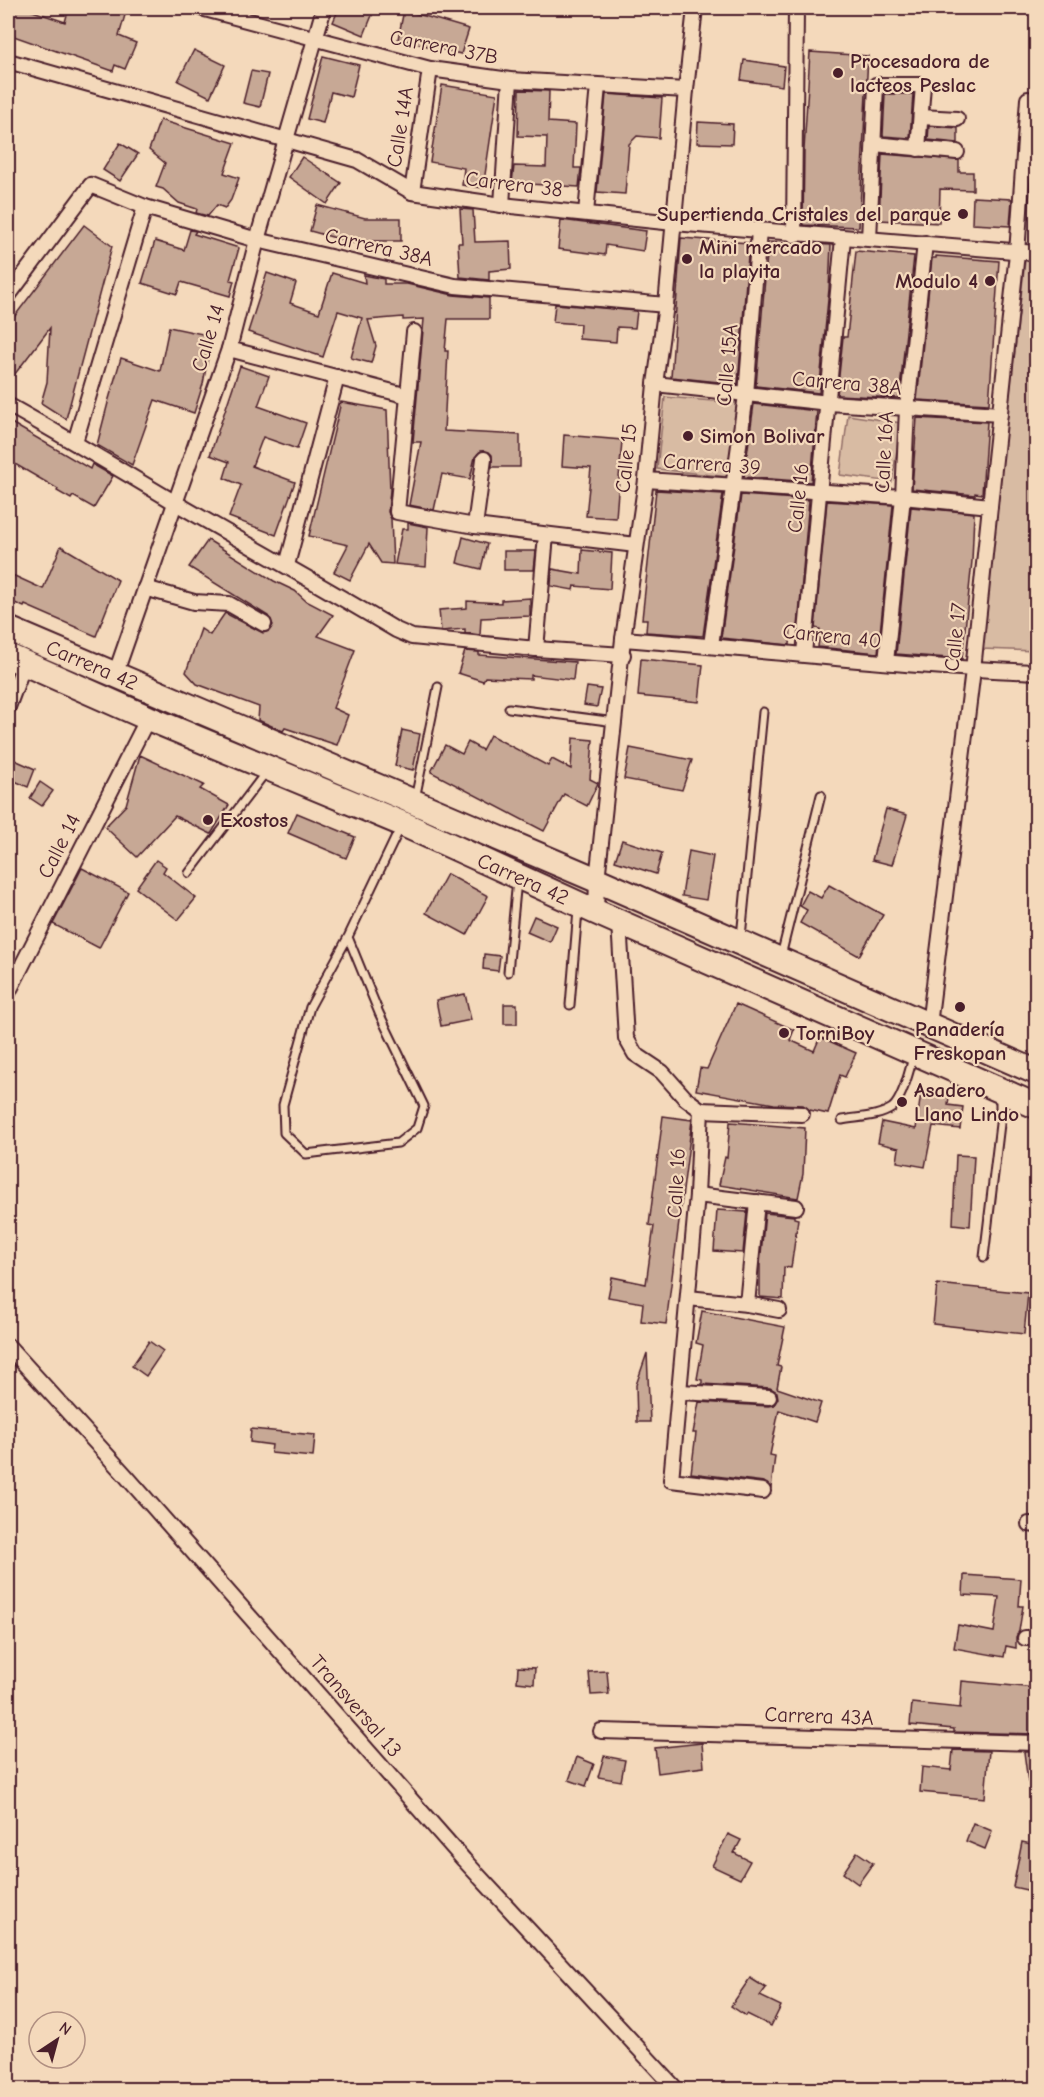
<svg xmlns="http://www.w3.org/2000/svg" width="1044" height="2097" viewBox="0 0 1044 2097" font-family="'Comic Neue',sans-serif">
	<rect width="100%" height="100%" fill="#f4d9bb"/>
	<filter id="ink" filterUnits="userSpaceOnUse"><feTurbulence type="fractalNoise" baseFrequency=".0167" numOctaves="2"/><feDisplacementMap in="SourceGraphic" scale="12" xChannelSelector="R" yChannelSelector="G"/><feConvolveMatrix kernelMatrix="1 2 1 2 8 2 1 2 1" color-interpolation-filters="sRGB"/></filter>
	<g filter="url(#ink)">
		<!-- green -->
		<g fill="#d8bba3" stroke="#916d67" stroke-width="1.5">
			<path d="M1025 261H1036V651L981 649Z"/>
			<path d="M665 397 737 403 729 477 657 469Z"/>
			<path d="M848 415 901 423 892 482 840 475Z"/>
		</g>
		<!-- building -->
		<g fill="#c7a895" stroke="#4a1f2b" stroke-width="1.5">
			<path d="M8 8H24L65 22 69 8H127L119 36 136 43 125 69 115 65 113 71 8 34Z"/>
			<path d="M339 8H375L364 35 333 22Z"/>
			<path d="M404 10 469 29 461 54 398 39Z"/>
			<path d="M194 50 225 65 210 97 178 81Z"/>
			<path d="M810 52 868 56 859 227 803 225 804 150Z"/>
			<path d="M323 56 359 65 351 97 331 92 323 123 307 119Z"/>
			<path d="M744 60 784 66 782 86 741 80Z"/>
			<path d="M251 71 268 74 260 107 243 103Z"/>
			<path d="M442 85 497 94 483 188 462 185 464 168 430 162Z"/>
			<path d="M519 90 549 91 548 122 576 124 574 168H581L579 187 512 183 514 166 546 167 547 137 518 136Z"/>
			<path d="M606 94 662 98 659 138 637 136 629 144 625 194 597 192Z"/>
			<path d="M885 94H913L910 138 883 136Z"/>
			<path d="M160 120 235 143 224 173 239 178 231 200 225 208 217 205 208 216 196 213 197 209 179 203 163 189 156 187 165 163 149 150Z"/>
			<path d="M698 122 733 124 732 144 697 143Z"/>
			<path d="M929 126 958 128V143L928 140Z"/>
			<path d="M120 143 138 154 120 181 103 170Z"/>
			<path d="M882 154 959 160V172H973V190L940 189 939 223 879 220Z"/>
			<path d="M302 157 341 183 327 204 289 177Z"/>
			<path d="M973 197 1012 199 1010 226 972 224Z"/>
			<path d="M317 205 365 218H401V241H355L354 243 310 231Z"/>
			<path d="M460 209 473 210 475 242 510 241 511 269 489 271V280L460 277 458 243H462Z"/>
			<path d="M561 220 646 231 643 251 606 245 605 255 558 249Z"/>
			<path d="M84 225 112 246 66 419 41 403 47 382 50 328 8 383V325Z"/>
			<path d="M190 230 196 231 194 234 239 248 230 280 234 281 230 296 181 282 177 294 142 283 155 241 184 250Z"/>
			<path d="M681 238 749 243 738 384 671 377Z"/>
			<path d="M768 242 831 245 829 289 819 393 756 386Z"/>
			<path d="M856 251 914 256 899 398 837 395 843 337H847Z"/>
			<path d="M936 256 999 261 989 404 917 400 932 258H936Z"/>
			<path d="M267 273 296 283 290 303 319 313 332 273 365 283 364 275 384 279V284H407L453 295 489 298V319H448L445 351H448L444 431 520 435V467H492V455L489 452 481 451 475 457 470 479 442 474 434 510 409 505 421 442H413L424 319 403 320V317L368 320 376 346 371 363 351 358 362 318 338 311 323 357 248 332Z"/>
			<path d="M555 304 637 311 635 328 617 327 616 342 579 339 580 324 553 322Z"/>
			<path d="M169 327 212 336 203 384 194 413 155 400 132 465 97 445 109 399 121 358 160 371Z"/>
			<path d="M240 366 269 376 258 406 306 423 297 449 263 437 252 466 295 482 276 535 229 517 241 485 224 478 229 462 210 455Z"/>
			<path d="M341 402 387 410 390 490 388 512 391 519 393 564 381 563 369 544 350 580 334 572 348 545 309 536Z"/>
			<path d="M754 404 817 411 811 482 744 477Z"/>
			<path d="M917 418 987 422 982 494 975 493V495L912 489Z"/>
			<path d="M8 421 90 469 92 464 113 476 94 508 73 496 71 499 57 491 58 489 8 460Z"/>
			<path d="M564 435 622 440 616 518 586 516 591 468 562 466Z"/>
			<path d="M656 490 723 494 703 636 646 632 647 619H642Z"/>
			<path d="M741 495 809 500 798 627 791 626 790 645 721 638Z"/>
			<path d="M827 501 893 505 878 653 818 647 820 629 815 628Z"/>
			<path d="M911 507 974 513 972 561 962 659 896 654Z"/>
			<path d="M408 523 428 527 426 567 395 564 402 529H408Z"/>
			<path d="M463 537 487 544 481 569 457 563Z"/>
			<path d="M208 540 274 581 295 591 306 601 333 615 318 636 355 650 333 708 348 715 337 745 285 728 283 731 258 720 259 707 197 684 186 672 201 629 210 635 225 613 263 633 269 631 273 625 268 616 189 567Z"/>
			<path d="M61 546 118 580 96 636 25 605 24 607 8 600V573L43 589Z"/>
			<path d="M582 550 612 553 610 589 574 586 573 590 551 586 552 569 581 574Z"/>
			<path d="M504 551H536L534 570H504Z"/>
			<path d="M530 598V616L481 618 480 635 465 633V629L441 631 439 610 467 608V601L501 603V600Z"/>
			<path d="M465 651 479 652V655L575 662 573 680 531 675V679L485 677 483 681 458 673Z"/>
			<path d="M641 659 703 665 699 702 638 696Z"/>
			<path d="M587 687 601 689 597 707 584 705Z"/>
			<path d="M402 730 420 734 413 770 395 766Z"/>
			<path d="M490 735 548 766 552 759 571 769 573 738 593 740 590 779 598 783 587 806 564 794 544 831 431 772 445 745 462 754 468 742 482 750Z"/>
			<path d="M630 748 692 760 682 790 624 779Z"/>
			<path d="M140 755 204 785 200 789 229 805 211 834 175 816 137 857 105 827 126 805Z"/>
			<path d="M8 757 35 769 28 787 8 778Z"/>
			<path d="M40 782 53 791 42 806 30 798Z"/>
			<path d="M886 809 907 815 892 865 872 860Z"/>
			<path d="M297 813 355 837 346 858 288 833Z"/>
			<path d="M622 840 662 853 656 874 615 861Z"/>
			<path d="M689 851 713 856 706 900 682 896Z"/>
			<path d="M156 860 166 867 163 872 196 898 178 920 136 888Z"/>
			<path d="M82 868 128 892 99 948 53 924Z"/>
			<path d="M447 874 488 896 467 935 426 913Z"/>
			<path d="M829 885 883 915 859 956 800 923 807 910 800 906 808 891 821 898Z"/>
			<path d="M534 916 557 926 550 942 527 932Z"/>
			<path d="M484 954 500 956 498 971 483 969Z"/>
			<path d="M465 994 471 1020 441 1026 436 1000Z"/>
			<rect x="504" y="1004" width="13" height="20"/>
			<path d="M736 1004 794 1030 790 1040 814 1051 820 1037 856 1053 845 1077 840 1075 828 1114 810 1110 803 1105 774 1104 696 1090 700 1068 707 1069Z"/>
			<path d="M921 1093 949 1097 948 1105 963 1107 960 1129 933 1126 925 1167 897 1162 899 1148 878 1143 882 1122 916 1129Z"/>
			<path d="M663 1116 692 1120 666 1324 641 1321 643 1303 608 1297 612 1277 646 1284 654 1226 649 1225Z"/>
			<path d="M730 1122 805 1128 803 1174 798 1198 719 1185 725 1157 727 1158Z"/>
			<path d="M956 1155 974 1156 970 1226 953 1224Z"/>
			<path d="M717 1210 747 1212 743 1253 714 1251Z"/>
			<path d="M765 1213 794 1216V1218L798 1219 791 1268 784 1267 783 1299 760 1297V1264Z"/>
			<path d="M937 1284 1028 1293 1024 1334 933 1324Z"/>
			<path d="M702 1311 785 1327 777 1366 781 1367 777 1388 821 1403 815 1422 779 1410 770 1455 775 1456 771 1488 764 1482 691 1473 696 1433H693L699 1402 768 1406 774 1405 778 1398 777 1392 770 1388 702 1384V1380L697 1379 703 1345 696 1343Z"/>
			<path d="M149 1341 163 1351 146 1376 132 1366Z"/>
			<path d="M647 1353 650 1422H637L636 1385Z"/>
			<path d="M251 1429 315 1435 313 1457 271 1453 272 1445 250 1442Z"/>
			<path d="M964 1575 1021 1579 1019 1606H1023L1019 1631 1016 1637V1648L1006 1646 1004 1657 954 1648 958 1625 994 1632 999 1597 963 1595Z"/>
			<path d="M518 1667 535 1668 534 1684 517 1682Z"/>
			<path d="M607 1671 609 1694 591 1695 589 1672Z"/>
			<path d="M962 1681 1036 1688V1734L954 1732V1729L910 1725 912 1703 960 1708Z"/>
			<path d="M702 1743 704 1767 658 1773 655 1748Z"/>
			<path d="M953 1750 989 1751 985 1798 920 1792 922 1767 951 1770Z"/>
			<path d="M1024 1752H1036V1782H1028Z"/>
			<path d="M604 1756 625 1760 621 1781 598 1777Z"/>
			<path d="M577 1757 594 1764 586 1786 569 1780Z"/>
			<path d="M973 1823 992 1831 985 1849 966 1841Z"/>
			<path d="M728 1834 741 1840 734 1853 750 1861 740 1879 712 1866Z"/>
			<path d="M1022 1842 1036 1845V1892L1013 1887Z"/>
			<path d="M857 1852 873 1863 858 1884 843 1873Z"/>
			<path d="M750 1978 766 1988 760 1996 781 2006 771 2026 747 2014 746 2016 731 2006Z"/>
		</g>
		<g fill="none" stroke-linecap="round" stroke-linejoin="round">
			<defs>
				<g id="service">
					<path d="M509 708 615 722"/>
					<path d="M415 799 438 687"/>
					<path d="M189 873 266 772"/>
					<path d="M348 937 379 1013 424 1106 417 1128 398 1143 306 1154 284 1133 283 1105 310 1007 348 937 401 826"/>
					<path d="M741 937 763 712"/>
					<path d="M781 956 821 795"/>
					<path d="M508 972 517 880"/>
					<path d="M570 1005 578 910"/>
					<path d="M842 1120C857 1117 879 1117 892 1108 902 1100 910 1069 913 1057"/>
					<path d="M984 1257 1000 1124V1096"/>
				</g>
				<g id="minor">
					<path d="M201 8 430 69 510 80 686 90"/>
					<path d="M8 61 357 160 412 192 502 205 674 223 1036 253"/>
					<path d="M921 117 957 119"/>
					<path d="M874 144 957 152"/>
					<path d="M412 192 430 69"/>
					<path d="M502 205 510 80"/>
					<path d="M586 213 598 86"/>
					<path d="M794 235 796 8"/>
					<path d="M869 239 876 85H923L918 149"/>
					<path d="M8 296 91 185 145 207 257 240 455 286 666 305"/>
					<path d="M414 332 397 512 475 526 636 545"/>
					<path d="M229 349 408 396"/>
					<path d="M655 384 829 403 1000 414"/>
					<path d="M8 405C64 436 119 469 174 502 248 545 323 586 396 630L412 637 536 649 623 655"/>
					<path d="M75 442 145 207"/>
					<path d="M646 480 903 497 990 506"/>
					<path d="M475 526 484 459"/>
					<path d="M287 565 337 377"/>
					<path d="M145 588 194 602 229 604 264 624"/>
					<path d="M623 639C761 649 898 667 1036 672"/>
					<path d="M711 645 746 395 759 231"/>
					<path d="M536 649 546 535"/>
					<path d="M804 654 843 238"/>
					<path d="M886 662 903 497 907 409 925 243"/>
					<path d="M115 675 229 349 257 240 324 8"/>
					<path d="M8 707 24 664"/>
					<path d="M596 912 597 880 623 639 646 480 655 384 666 305 686 90 695 8"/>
					<path d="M619 922 626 1038 635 1054 662 1072 685 1098 701 1110"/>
					<path d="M8 993 148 718"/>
					<path d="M929 1025 973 670 990 506 1017 253 1028 99"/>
					<path d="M701 1110 697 1195 671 1480 763 1491"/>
					<path d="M701 1110 802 1114"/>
					<path d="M697 1195 796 1207"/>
					<path d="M688 1298 747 1304 779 1310"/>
					<path d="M747 1304 757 1202"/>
					<path d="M8 1346 126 1476 464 1860 677 2090"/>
					<path d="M680 1392 769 1397"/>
					<path d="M1029 1524 1036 1525"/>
					<path d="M1025 1638H1036"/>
					<path d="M601 1731 1036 1743"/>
				</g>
				<g id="trunk">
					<path d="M8 629 597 880 1036 1072"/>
					<path d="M8 656 148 718 403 824 596 912 1036 1106"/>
				</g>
			</defs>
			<!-- service casing -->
			<use href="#service" stroke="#4a1f2b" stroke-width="11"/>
			<!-- minor casing -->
			<use href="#minor" stroke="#4a1f2b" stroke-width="18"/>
			<!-- trunk casing -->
			<use href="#trunk" stroke="#4a1f2b" stroke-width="28"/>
			<!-- service -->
			<use href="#service" stroke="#f4d9bb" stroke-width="7"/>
			<!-- minor -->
			<use href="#minor" stroke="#f4d9bb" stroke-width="14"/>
			<!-- trunk -->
			<use href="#trunk" stroke="#f4d9bb" stroke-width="24"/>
		</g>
	</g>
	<!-- markers -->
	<g fill="#4a1f2b" stroke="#f4d9bb" stroke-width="2">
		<circle cx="838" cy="73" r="6"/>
		<circle cx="963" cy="214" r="6"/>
		<circle cx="687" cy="259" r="6"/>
		<circle cx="990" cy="281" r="6"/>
		<circle cx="688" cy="436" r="6"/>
		<circle cx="208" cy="820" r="6"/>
		<circle cx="960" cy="1007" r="6"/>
		<circle cx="784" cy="1033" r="6"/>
		<circle cx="902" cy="1102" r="6"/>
	</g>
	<g text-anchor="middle" stroke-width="4.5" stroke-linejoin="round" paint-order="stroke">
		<!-- street labels -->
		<g font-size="21" fill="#4a1f2b" stroke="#f4d9bb">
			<text transform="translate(444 47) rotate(11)" y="7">Carrera 37B</text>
			<text transform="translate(400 127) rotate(-81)" y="7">Calle 14A</text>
			<text transform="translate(514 184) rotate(7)" y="7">Carrera 38</text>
			<text transform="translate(379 247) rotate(13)" y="7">Carrera 38A</text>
			<text transform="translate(208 338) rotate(-73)" y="7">Calle 14</text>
			<text transform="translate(727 365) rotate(-85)" y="7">Calle 15A</text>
			<text transform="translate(847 383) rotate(5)" y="7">Carrera 38A</text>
			<text transform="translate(884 452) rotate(-87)" y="7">Calle 16A</text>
			<text transform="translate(626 458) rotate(-84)" y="7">Calle 15</text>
			<text transform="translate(712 464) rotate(4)" y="7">Carrera 39</text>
			<text transform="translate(798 498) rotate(-84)" y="7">Calle 16</text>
			<text transform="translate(832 636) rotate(6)" y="7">Carrera 40</text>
			<text transform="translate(955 637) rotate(-84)" y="7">Calle 17</text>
			<text transform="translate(92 665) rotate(23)" y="7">Carrera 42</text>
			<text transform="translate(59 846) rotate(-63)" y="7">Calle 14</text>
			<text transform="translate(523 879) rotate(24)" y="7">Carrera 42</text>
			<text transform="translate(676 1183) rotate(-87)" y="7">Calle 16</text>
			<text transform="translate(356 1706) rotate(49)" y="7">Transversal 13</text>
			<text transform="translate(819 1716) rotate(2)" y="7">Carrera 43A</text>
		</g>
		<!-- poi labels -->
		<g font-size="21" font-weight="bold" fill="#4a1f2b" stroke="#f4d9bb" text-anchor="start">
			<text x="850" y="68">Procesadora de<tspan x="850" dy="24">lacteos Peslac</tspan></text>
			<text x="951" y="221" text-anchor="end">Supertienda Cristales del parque</text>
			<text x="699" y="254">Mini mercado<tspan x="699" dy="24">la playita</tspan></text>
			<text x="978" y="288" text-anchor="end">Modulo 4</text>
			<text x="700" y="443">Simon Bolivar</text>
			<text x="220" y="827">Exostos</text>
			<text x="960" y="1036" text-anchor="middle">Panadería<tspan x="960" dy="24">Freskopan</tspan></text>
			<text x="796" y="1040">TorniBoy</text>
			<text x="914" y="1097">Asadero<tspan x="914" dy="24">Llano Lindo</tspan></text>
		</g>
	</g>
	<!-- margin -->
	<rect width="1044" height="2097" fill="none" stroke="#f4d9bb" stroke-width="30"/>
	<rect x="15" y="15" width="1014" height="2067" fill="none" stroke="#4a1f2b" stroke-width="2" filter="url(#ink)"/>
	<!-- north arrow -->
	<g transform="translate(57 2040) rotate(36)"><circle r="28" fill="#f4d9bb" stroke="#b08f81" stroke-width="1.5"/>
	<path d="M0-4.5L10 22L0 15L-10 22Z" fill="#4a1f2b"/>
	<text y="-9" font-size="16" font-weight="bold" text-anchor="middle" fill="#4a1f2b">N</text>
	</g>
</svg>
